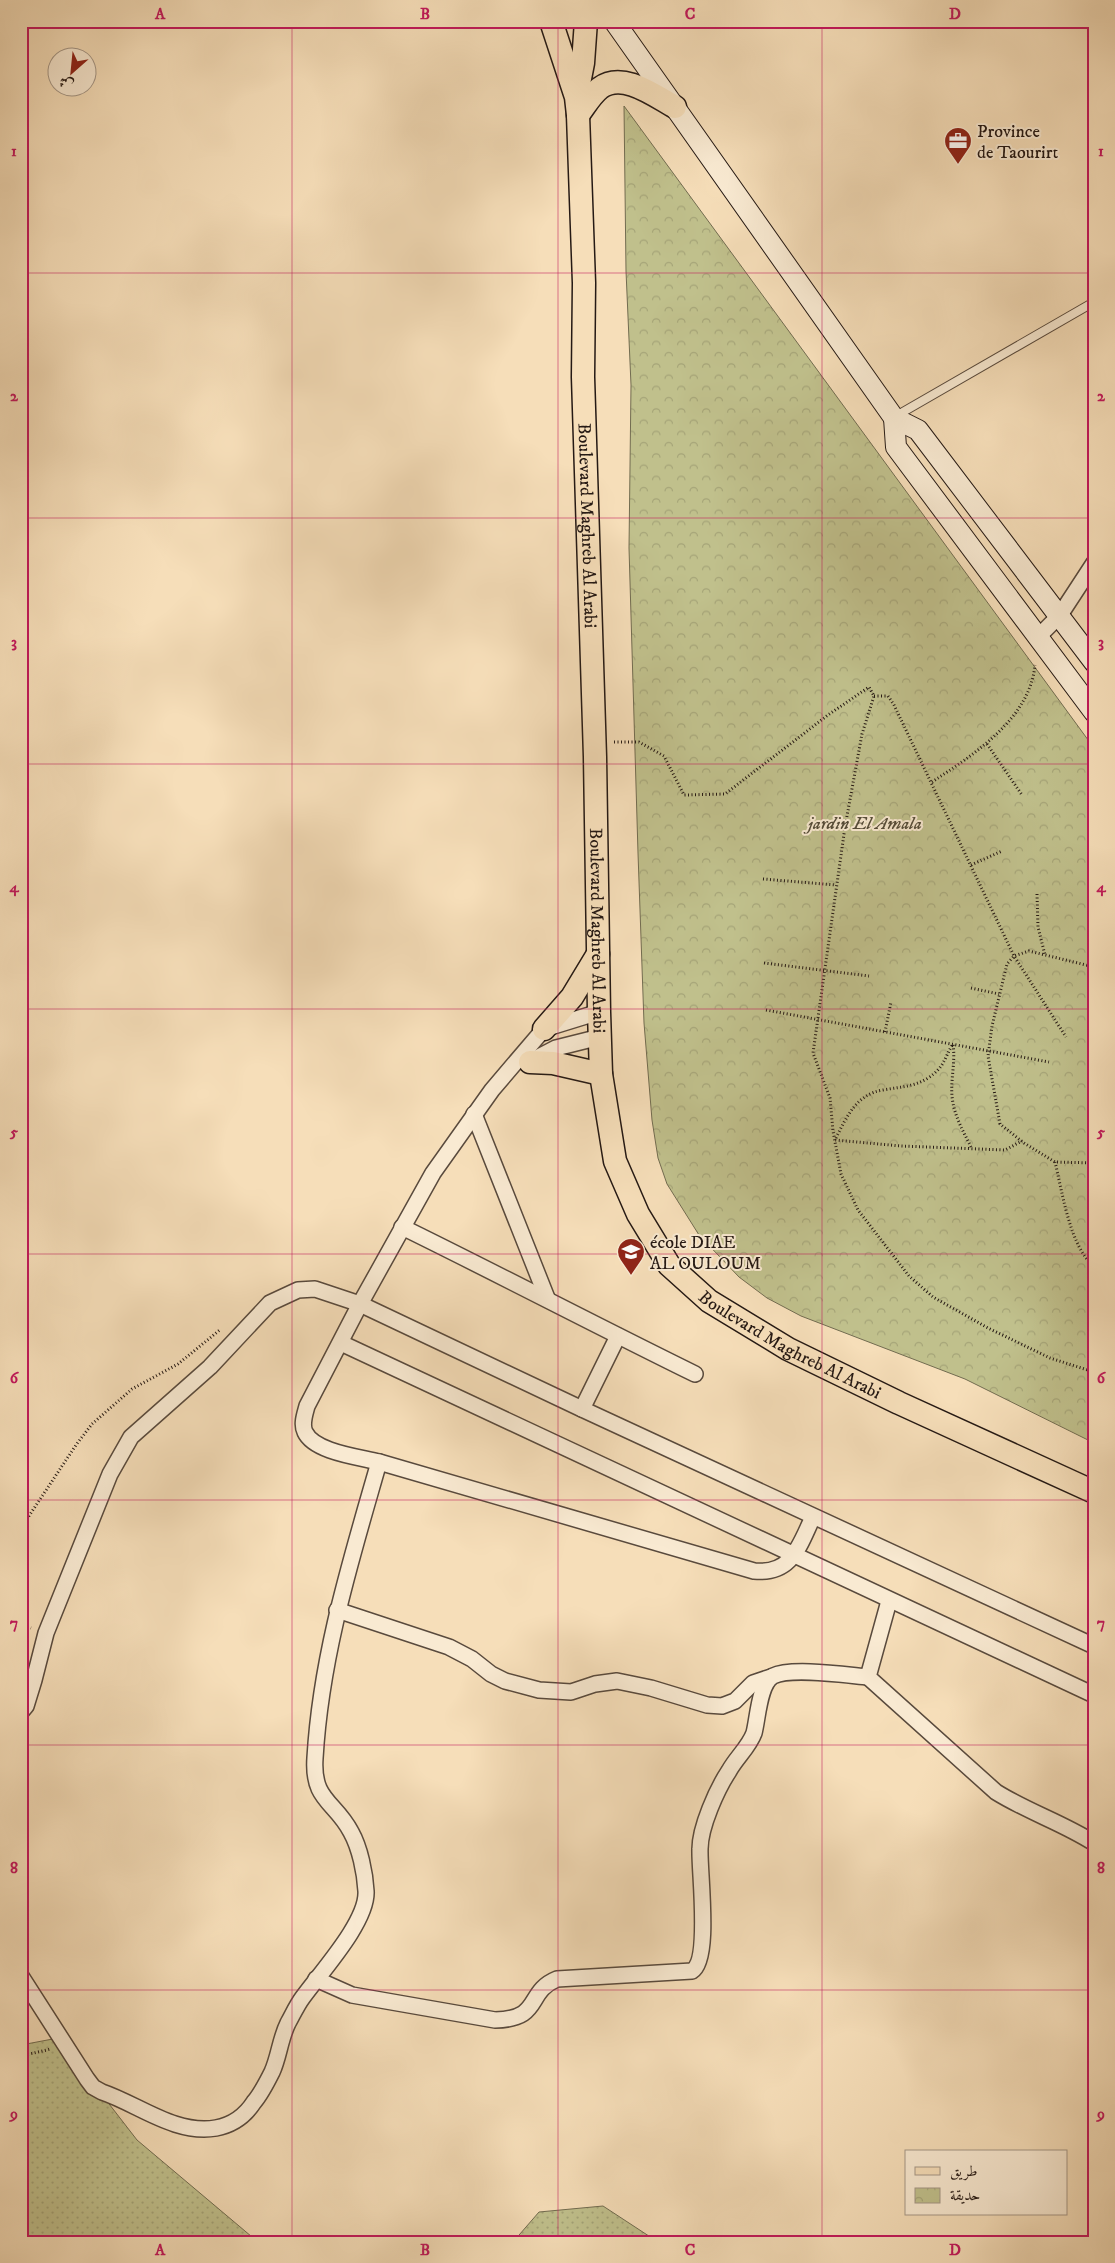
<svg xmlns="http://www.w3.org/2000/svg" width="1115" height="2263" viewBox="0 0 1115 2263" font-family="'IM FELL DW Pica',Amiri,serif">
	<defs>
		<pattern id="grass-dots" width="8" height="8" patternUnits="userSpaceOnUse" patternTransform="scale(1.25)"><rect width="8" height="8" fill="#c0c08c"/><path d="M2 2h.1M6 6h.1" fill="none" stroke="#a5a478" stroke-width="1.8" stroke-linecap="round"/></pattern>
		<pattern id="park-crowns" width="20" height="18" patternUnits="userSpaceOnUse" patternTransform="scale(1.25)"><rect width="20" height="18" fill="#c0c08c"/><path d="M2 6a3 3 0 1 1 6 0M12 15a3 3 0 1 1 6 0" fill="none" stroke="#a5a478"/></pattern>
	</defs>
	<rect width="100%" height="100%" fill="#f6deb9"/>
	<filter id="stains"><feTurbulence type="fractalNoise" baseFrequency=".004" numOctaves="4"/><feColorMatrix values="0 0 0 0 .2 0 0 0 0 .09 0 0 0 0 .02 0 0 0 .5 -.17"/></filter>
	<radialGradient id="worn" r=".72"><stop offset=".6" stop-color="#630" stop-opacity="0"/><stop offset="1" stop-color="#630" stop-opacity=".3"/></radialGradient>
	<!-- grass -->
	<g fill="url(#grass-dots)" stroke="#726c50">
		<path d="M58 2038 137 2140 258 2242H21V2045Z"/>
		<path d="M603 2206 658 2242H513L539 2212Z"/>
	</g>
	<!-- park -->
	<path fill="url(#park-crowns)" stroke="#726c50" d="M624 106 1094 748V1443L965 1379 801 1316 767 1298 739 1277 699 1235 667 1184 658 1158 652 1120 644 1023 638 853 629 548 631 385 626 271Z"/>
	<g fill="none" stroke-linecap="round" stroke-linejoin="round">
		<defs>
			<path id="lane" d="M896 416 1094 302"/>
			<g id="street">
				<path d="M1038 637 1060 615 1094 563"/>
				<path d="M599 1012 544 1029 492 1090 433 1173 360 1304 307 1406C305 1414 301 1424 305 1432 314 1452 359 1457 379 1462L754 1571C792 1575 799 1546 813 1517"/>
				<path d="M533 1060 556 1048 600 1037"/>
				<path d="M474 1114 547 1298"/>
				<path d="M402 1227C500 1275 597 1326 695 1374"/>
				<path d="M341 1343 1094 1695"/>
				<path d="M582 1409 618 1336"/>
				<path d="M889 1601 868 1677 996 1792C1028 1812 1063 1823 1094 1843"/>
				<path d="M337 1610 449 1647 472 1659 491 1674 505 1681 539 1690 571 1692 595 1684 617 1681 651 1688 707 1705 722 1706 735 1701 753 1683 771 1677"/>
				<path d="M21 1712 26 1706 34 1680 46 1633 110 1474 131 1437 210 1367 270 1303 298 1290 315 1289 360 1304 582 1409 1094 1646"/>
				<path d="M21 1976 87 2079 93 2087 102 2092C138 2104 175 2135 216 2128 232 2125 245 2116 254 2102 261 2094 267 2082 272 2072 279 2057 280 2039 288 2023 293 2014 297 2005 303 1997 321 1972 368 1921 366 1891 365 1873 360 1848 351 1832 335 1801 312 1801 315 1758 321 1655 351 1560 379 1462"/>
				<path d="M316 1979 352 1995 495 2020C543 2019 525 1992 557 1979L692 1971C711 1960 699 1871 700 1849 700 1827 717 1789 729 1771 736 1758 749 1747 754 1733 758 1718 759 1684 773 1676 791 1667 846 1675 868 1677"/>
			</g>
			<g id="secondary">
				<path d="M614 21 894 418 918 430 1094 662"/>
				<path d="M894 418 896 447 1094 712"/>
			</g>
			<g id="primary">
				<path id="s1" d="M551 21 576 97 578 115 584 283 583 377 595 757 599 1012 601 1074 615 1161 638 1214 669 1265 709 1301 788 1349 899 1403 1094 1492"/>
				<path d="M577 94 583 63 586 21"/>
				<path d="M578 115C585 106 591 95 600 88 623 71 655 96 675 107"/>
				<path d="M544 1029 572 997 598 954"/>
				<path d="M530 1062 553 1063 601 1074"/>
			</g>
		</defs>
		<!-- lane casing -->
		<use href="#lane" stroke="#594a3d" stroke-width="10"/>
		<!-- street casing -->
		<use href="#street" stroke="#594a3d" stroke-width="18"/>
		<!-- secondary casing -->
		<use href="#secondary" stroke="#251914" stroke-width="22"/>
		<!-- primary casing -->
		<use href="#primary" stroke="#251914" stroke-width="25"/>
		<!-- path -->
		<g stroke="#251914" stroke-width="3" stroke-dasharray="1 2.5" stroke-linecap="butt">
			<path d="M874 696H888L894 705 1014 956 1066 1037"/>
			<path d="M614 742H639L664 756 684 795 725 794 828 715 869 687 874 696 862 734 845 827 813 1053 830 1098 833 1131 841 1174 858 1210 909 1276 933 1297 988 1328 1050 1358 1094 1372"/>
			<path d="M987 744 1022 795"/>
			<path d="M932 782C973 755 1030 719 1035 665"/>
			<path d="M971 865 1002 851"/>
			<path d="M763 879 836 885"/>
			<path d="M1037 894 1038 927 1045 955"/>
			<path d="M764 963 869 976"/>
			<path d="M1094 967 1029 951 1014 956 1007 964 992 1026 988 1056 1000 1124 1024 1143 1055 1162 1094 1163"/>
			<path d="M971 988 999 994"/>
			<path d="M766 1010 1049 1062"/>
			<path d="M885 1032 891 1002"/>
			<path d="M971 1147C964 1133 956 1119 953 1103 949 1084 956 1064 953 1044 944 1058 945 1067 928 1078 914 1087 899 1087 883 1090 856 1094 846 1118 835 1140L901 1146 1005 1150 1022 1141"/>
			<path d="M1055 1162C1062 1190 1070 1248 1094 1266"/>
			<path d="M21 1528 76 1445 92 1424 132 1389 178 1364 221 1329"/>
			<path d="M21 1624 31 1628"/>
			<path d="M21 2056 51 2049"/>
		</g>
		<!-- lane -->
		<use href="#lane" stroke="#f9ead2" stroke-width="8"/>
		<!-- street -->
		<use href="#street" stroke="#f9ead2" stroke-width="15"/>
		<!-- secondary -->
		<use href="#secondary" stroke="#f9ead2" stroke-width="20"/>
		<!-- primary -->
		<use href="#primary" stroke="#f6deb9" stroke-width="22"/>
	</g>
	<!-- grid -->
	<path fill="none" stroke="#c2185b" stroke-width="1" stroke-opacity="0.55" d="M292 21V2242M558 21V2242M822 21V2242M21 273H1094M21 518H1094M21 764H1094M21 1009H1094M21 1254H1094M21 1500H1094M21 1745H1094M21 1990H1094"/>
	<!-- icons -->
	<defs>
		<symbol id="office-pin" viewBox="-11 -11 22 30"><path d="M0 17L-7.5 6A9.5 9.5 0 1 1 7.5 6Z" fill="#8f2418" stroke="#f9ead2"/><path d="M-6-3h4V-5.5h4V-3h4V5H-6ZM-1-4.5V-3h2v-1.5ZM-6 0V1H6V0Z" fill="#fff"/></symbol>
		<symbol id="school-pin" viewBox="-11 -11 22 30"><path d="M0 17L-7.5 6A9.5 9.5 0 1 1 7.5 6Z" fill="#8f2418" stroke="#f9ead2"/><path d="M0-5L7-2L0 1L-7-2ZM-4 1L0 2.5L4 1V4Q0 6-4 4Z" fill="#fff"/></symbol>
	</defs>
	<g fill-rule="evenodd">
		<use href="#office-pin" x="942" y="125" width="32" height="43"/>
		<use href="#school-pin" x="615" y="1236" width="32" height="43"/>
	</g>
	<g text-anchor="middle" stroke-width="4" stroke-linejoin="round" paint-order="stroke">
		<!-- poi labels -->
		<g font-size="18" fill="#251914" stroke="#f9ead2" text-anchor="start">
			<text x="977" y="137">Province<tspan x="977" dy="21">de Taourirt</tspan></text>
			<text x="650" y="1248">école DIAE<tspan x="650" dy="21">AL OULOUM</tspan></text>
		</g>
		<!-- street labels -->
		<g font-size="18" fill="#251914" stroke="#f9ead2">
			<text dy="6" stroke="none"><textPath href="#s1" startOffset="509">Boulevard Maghreb Al Arabi</textPath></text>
			<text dy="6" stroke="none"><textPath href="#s1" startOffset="914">Boulevard Maghreb Al Arabi</textPath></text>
			<text dy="6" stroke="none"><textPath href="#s1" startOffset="1409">Boulevard Maghreb Al Arabi</textPath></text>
		</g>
		<!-- park labels -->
		<g font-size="18" font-style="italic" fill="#544b38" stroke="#f9ead2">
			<text x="865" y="829">jardin El Amala</text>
		</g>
	</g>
	<!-- margin -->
	<rect width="1115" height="2263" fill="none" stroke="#f6deb9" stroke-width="55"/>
	<!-- legend -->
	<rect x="905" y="2150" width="162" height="65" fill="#f9ead2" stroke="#a49686"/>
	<rect x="915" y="2167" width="25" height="8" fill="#f6deb9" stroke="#a49686"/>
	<text x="950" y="2176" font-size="15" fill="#251914">طريق</text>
	<rect x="915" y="2188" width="25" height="15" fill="url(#park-crowns)" stroke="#a49686"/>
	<text x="950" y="2200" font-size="15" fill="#251914">حديقة</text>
	<!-- north arrow -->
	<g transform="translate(72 72) rotate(207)"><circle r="24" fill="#f9ead2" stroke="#a49686"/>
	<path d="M0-4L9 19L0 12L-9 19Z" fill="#8f2418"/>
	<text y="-8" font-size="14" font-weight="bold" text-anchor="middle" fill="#251914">ش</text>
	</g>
	<rect x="28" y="28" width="1060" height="2208" fill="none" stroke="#c2185b" stroke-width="2"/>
	<g font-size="16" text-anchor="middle" font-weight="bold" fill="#c2185b">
		<text x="160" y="19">A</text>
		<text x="425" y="19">B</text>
		<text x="690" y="19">C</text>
		<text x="955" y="19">D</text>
		<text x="14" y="156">1</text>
		<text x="1101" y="156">1</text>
		<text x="14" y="401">2</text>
		<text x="1101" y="401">2</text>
		<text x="14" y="647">3</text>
		<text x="1101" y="647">3</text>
		<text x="14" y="892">4</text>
		<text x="1101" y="892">4</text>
		<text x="14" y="1137">5</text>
		<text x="1101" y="1137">5</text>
		<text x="14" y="1383">6</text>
		<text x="1101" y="1383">6</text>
		<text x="14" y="1628">7</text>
		<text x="1101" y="1628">7</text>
		<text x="14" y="1873">8</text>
		<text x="1101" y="1873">8</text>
		<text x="14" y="2119">9</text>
		<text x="1101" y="2119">9</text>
		<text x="160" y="2255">A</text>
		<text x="425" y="2255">B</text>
		<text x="690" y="2255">C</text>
		<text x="955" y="2255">D</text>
	</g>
	<rect width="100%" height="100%" filter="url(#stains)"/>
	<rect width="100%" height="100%" fill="url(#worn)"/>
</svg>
